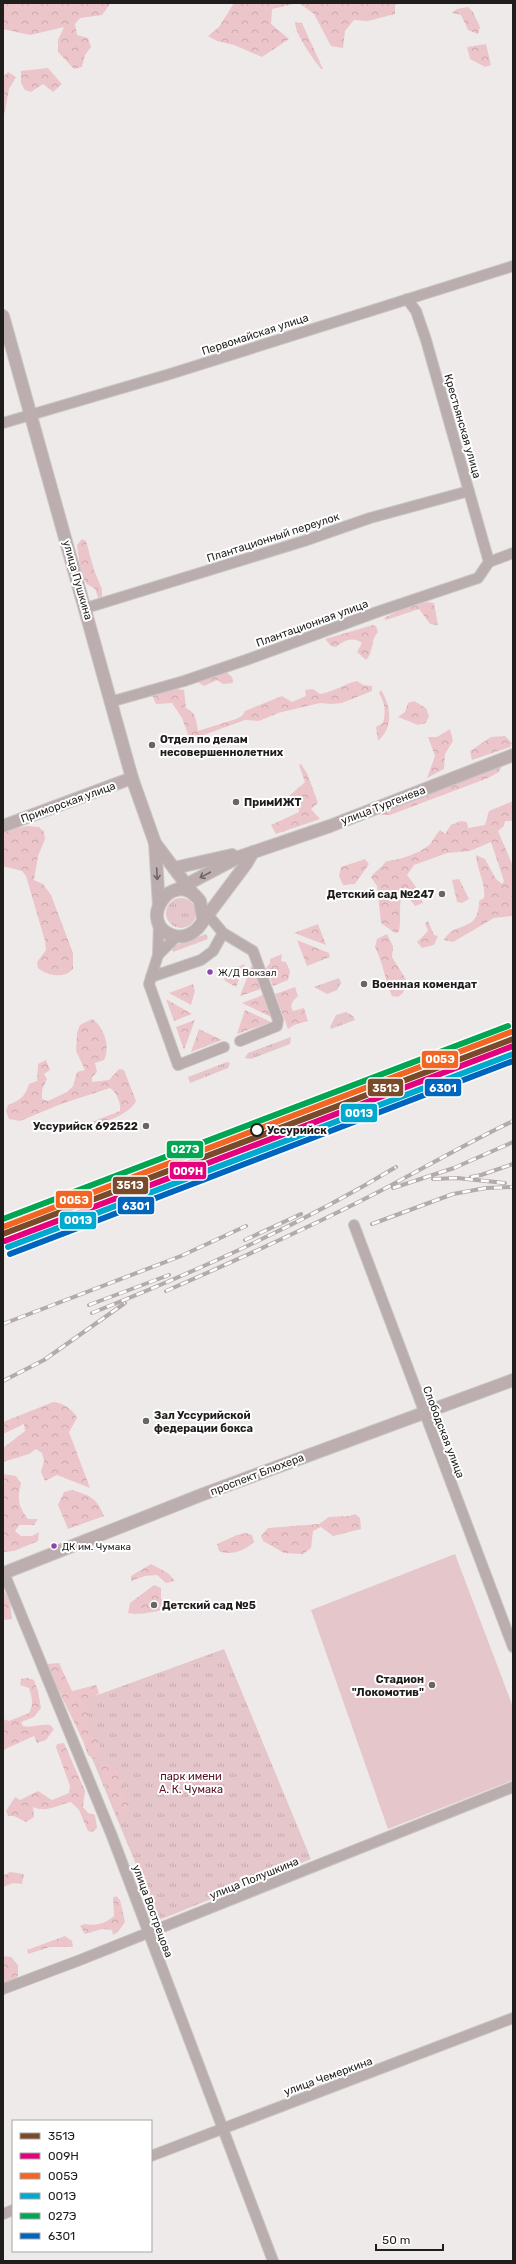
<svg xmlns="http://www.w3.org/2000/svg" width="516" height="2264" viewBox="0 0 516 2264" font-family="Rubik,sans-serif">
	<defs>
		<pattern id="grass-tufts" width="24" height="20" patternUnits="userSpaceOnUse"><rect width="24" height="20" fill="#e5c6ca"/><path d="M3 7l-1-3M5 7V3M7 7l1-3M15 17l-1-3M17 17v-4M19 17l1-3" fill="none" stroke="#c4aaad"/></pattern>
		<pattern id="forest-crowns" width="20" height="18" patternUnits="userSpaceOnUse"><rect width="20" height="18" fill="#ebc5ca"/><path d="M2 6a3 3 0 1 1 6 0M12 15a3 3 0 1 1 6 0" fill="none" stroke="#c9a9ad"/></pattern>
	</defs>
	<rect width="100%" height="100%" fill="#efeaea"/>
	<!-- grass -->
	<g fill="url(#grass-tufts)">
		<circle cx="181" cy="913" r="15"/>
		<path d="M206 934 208 939 173 952 171 947Z"/>
		<path d="M339 978 341 983 337 990 327 994 314 987Z"/>
		<path d="M346 1012 353 1016 355 1020 331 1029 330 1027 336 1015Z"/>
		<path d="M291 1037 290 1044 251 1059 245 1058 248 1053Z"/>
		<path d="M227 1062 230 1063 228 1068 190 1083 188 1077Z"/>
		<path d="M224 1649 311 1859 159 1920 70 1705Z"/>
	</g>
	<!-- forest -->
	<g fill="url(#forest-crowns)">
		<path d="M3 3H111L102 15 80 18 75 24 77 35 88 38 91 47 85 55 82 67 74 69 58 52V40L64 27 30 35 3 29Z"/>
		<path d="M234 3H298L272 9 271 24 289 39 262 57 234 45 217 41 208 36 219 27Z"/>
		<path d="M299 3H401L395 5V14L368 21 354 20 345 31 343 48 331 46 314 14Z"/>
		<path d="M468 7 473 12 480 27 478 34 468 30 461 15 452 13 457 9Z"/>
		<path d="M295 22 302 23 323 69H321C313 59 295 34 295 22Z"/>
		<path d="M486 44 491 65 485 67 470 59 467 47Z"/>
		<path d="M48 68 62 84 53 92 43 84 31 92 25 90 21 83V71Z"/>
		<path d="M8 72 16 77 9 89 3 121V77Z"/>
		<path d="M82 539 86 541 94 570 102 589V599L99 600 95 589 87 584 81 575 77 545Z"/>
		<path d="M427 602 434 603 438 625 430 624 419 609 386 620 384 618 400 610Z"/>
		<path d="M373 625 376 626 378 632C370 640 374 652 366 660L357 652 362 643C352 636 344 641 336 647L331 646 325 639Z"/>
		<path d="M225 671 232 677 233 683 223 684 217 680 204 686 199 683 201 679Z"/>
		<path d="M357 681 363 685 372 686V691L342 703 331 704 320 703 278 713 259 721 245 720 190 740 182 718 172 703 156 704 152 695 177 689 184 690 186 708C197 713 196 721 198 731L236 719 242 716 245 711 282 696 292 702 306 696 305 690 313 689 320 694C334 692 343 684 357 681Z"/>
		<path d="M381 690C391 706 394 727 378 741L376 727 383 723C386 711 385 704 379 693Z"/>
		<path d="M414 701 426 708 429 716 426 723 418 725 398 717 405 712 408 703Z"/>
		<path d="M450 729 453 741 445 754 444 769 427 778 435 756 428 737H437Z"/>
		<path d="M505 736 512 743 510 747 472 760 470 751 491 737Z"/>
		<path d="M301 764 307 773 318 803 311 809 320 819 276 834 271 825 299 812 298 806 289 796 305 782 299 765Z"/>
		<path d="M502 766 499 772 488 778 390 815H382L383 812 413 801 418 795Z"/>
		<path d="M513 801V821H505L504 826 498 831 513 866V916L494 918 453 942 444 940C455 920 479 934 479 901L484 898C486 883 477 870 476 855L485 859 496 879 502 884 504 881 491 842 470 851 447 853 414 865 407 875 416 887 423 903 415 906 409 898H401C399 909 401 920 399 932L395 933 381 923 377 886 371 877C376 870 382 868 386 861 397 861 424 852 431 843 434 839 436 834 440 830L445 834 451 825 461 821 467 822 468 828 485 825 489 811Z"/>
		<path d="M27 826 39 827 44 832 45 839 38 856 34 880 43 884 51 895 73 953V969C64 979 47 976 38 968L37 962 46 950 45 941 26 876 22 871 3 866V834L8 830Z"/>
		<path d="M365 859 369 864 355 884 343 885 339 876 341 867Z"/>
		<path d="M459 879 469 899 462 903 457 902 452 880Z"/>
		<path d="M428 921 434 935 438 936 434 945 422 948 417 942 428 931 425 923Z"/>
		<path d="M318 924 326 945 294 933Z"/>
		<path d="M387 934 393 946 392 957 407 981 403 993 398 997 392 996C385 980 383 963 375 947L377 939Z"/>
		<path d="M297 940 329 953 330 957 307 966Z"/>
		<path d="M282 954 281 961 286 962 290 971 288 980 273 986 266 968 270 963V959Z"/>
		<path d="M245 964 236 987 225 981 222 973Z"/>
		<path d="M252 965 261 989 240 996Z"/>
		<path d="M193 984 195 991 191 1005 169 993Z"/>
		<path d="M295 987 298 996C293 1001 289 1004 293 1011L304 1008 308 1021 294 1025 288 1029 275 994Z"/>
		<path d="M263 995 271 1017 242 1003Z"/>
		<path d="M166 999 192 1014 174 1021Z"/>
		<path d="M245 1010 271 1022 237 1034Z"/>
		<path d="M92 1019C104 1026 111 1048 104 1060L95 1063 97 1072 92 1077V1082L109 1080 119 1069 124 1070 136 1101C130 1115 94 1128 79 1127L120 1111C121 1103 117 1093 110 1088L61 1104 20 1121 9 1119 6 1111 8 1105C20 1100 25 1097 29 1084L37 1081 38 1064 46 1060 50 1070 44 1074 47 1079 42 1090V1099L48 1101 67 1092 73 1086 77 1072 85 1070 76 1051 77 1033 80 1025Z"/>
		<path d="M195 1020 184 1050 176 1027Z"/>
		<path d="M199 1029 222 1040 191 1052Z"/>
		<path d="M53 1402C62 1402 74 1410 77 1418L69 1432 90 1488 57 1475 45 1481 41 1472 44 1461 42 1453 36 1449 29 1454 3 1462V1448L25 1431 24 1424 3 1434V1422Z"/>
		<path d="M3 1474 16 1476 21 1483C17 1499 18 1506 28 1519H38L34 1525H19L15 1531 21 1536H32L39 1532 38 1541 14 1551 3 1552Z"/>
		<path d="M72 1490C91 1496 96 1497 104 1516L68 1529 58 1505 64 1492Z"/>
		<path d="M355 1514 360 1518 361 1529 333 1536 321 1527 313 1531 311 1548 303 1554 284 1553 263 1541 261 1536 268 1528 319 1524 329 1517 349 1516Z"/>
		<path d="M246 1533 252 1535 254 1542C244 1551 231 1556 219 1551L217 1544 237 1535Z"/>
		<path d="M151 1564 168 1573 175 1581 166 1583 157 1575 145 1576 131 1581V1576Z"/>
		<path d="M154 1585 161 1588V1599L170 1601 169 1610C155 1610 143 1616 128 1613L130 1603Z"/>
		<path d="M3 1590 10 1601 12 1619 3 1620Z"/>
		<path d="M59 1663 72 1691 96 1685 99 1693 86 1704 89 1716V1728L98 1741 102 1754 93 1759 88 1755 83 1741 48 1668V1664Z"/>
		<path d="M27 1678 34 1680 38 1691 41 1708 34 1717 21 1722 23 1726C33 1728 40 1724 50 1725L54 1729 46 1740 37 1743 34 1736 3 1750V1719L9 1721 29 1713C34 1704 32 1698 29 1688L20 1685 21 1679Z"/>
		<path d="M64 1743 85 1791 83 1807 88 1813 95 1815 97 1828 92 1832 88 1831 79 1810 71 1802C57 1805 47 1813 33 1807L34 1817 26 1822 14 1816H8L6 1811 15 1797 20 1800 38 1791 52 1800 69 1793 70 1786 56 1747 57 1744Z"/>
		<path d="M100 1762H104L118 1771 129 1808 122 1816 117 1815 98 1765Z"/>
		<path d="M10 1872 24 1874 22 1884 13 1883 3 1887V1876Z"/>
		<path d="M116 1896 120 1900 125 1922 118 1932 113 1935 112 1930 102 1929 85 1934 80 1926 84 1924C97 1926 104 1924 114 1916L113 1898Z"/>
		<path d="M65 1936 72 1941 73 1947H50L28 1954 27 1950Z"/>
		<path d="M3 1956 11 1957 18 1965V1975L15 1981 3 1985Z"/>
	</g>
	<!-- pitch -->
	<path fill="#e5c6ca" d="M455 1554 513 1707V1780L388 1829 311 1610Z"/>
	<g fill="none" stroke-linecap="round" stroke-linejoin="round">
		<defs>
			<g id="minor">
				<path d="M407 299 416 311 426 340 489 562"/>
				<path d="M3 423 170 374 513 266"/>
				<path d="M86 608 304 541 370 518 469 491"/>
				<path d="M110 702 184 681 246 660 377 612 478 578 489 562 513 553"/>
				<path d="M204 910 223 933 253 951 278 1020 277 1026 240 1041"/>
				<path d="M159 922 158 955 149 984 178 1065 224 1047"/>
				<path d="M158 955 177 936"/>
				<path d="M151 977 201 960 213 951 223 933"/>
				<path d="M354 1225 513 1647"/>
				<path d="M4 1573 112 1836 273 2261"/>
				<path d="M3 1989 80 1960 513 1787"/>
				<path d="M151 2156 513 2018"/>
				<path d="M3 2214 13 2210"/>
			</g>
			<g id="major">
				<path d="M3 316 132 778 155 843 194 895"/>
				<path d="M3 826 132 778"/>
				<path d="M155 843 159 905"/>
				<path d="M174 868 232 855"/>
				<path d="M176 890 239 857 330 826 513 755"/>
				<path d="M203 919 200 901C172 864 134 926 175 936 184 938 192 934 198 928L246 864 253 852"/>
				<path d="M4 1573 201 1495 513 1380"/>
			</g>
		</defs>
		<!-- minor casing -->
		<use href="#minor" stroke="#c9c6c6" stroke-width="12"/>
		<!-- major casing -->
		<use href="#major" stroke="#c9c6c6" stroke-width="14"/>
		<!-- minor -->
		<use href="#minor" stroke="#baadae" stroke-width="10"/>
		<!-- major -->
		<use href="#major" stroke="#bcaeaf" stroke-width="12"/>
		<defs>
			<g id="rail">
				<path d="M471 1177 481 1175 513 1164"/>
				<path d="M433 1179 457 1178 505 1183"/>
				<path d="M393 1188 454 1168 513 1142"/>
				<path d="M372 1224 453 1194 486 1188 513 1187"/>
				<path d="M245 1240 301 1214"/>
				<path d="M166 1291C239 1259 313 1226 384 1189 427 1166 469 1142 513 1121"/>
				<path d="M89 1305 169 1275"/>
				<path d="M92 1313C197 1271 300 1225 396 1167"/>
				<path d="M3 1324 181 1256 246 1226"/>
				<path d="M3 1381 44 1360 125 1303"/>
			</g>
		</defs>
		<!-- rail casing -->
		<use href="#rail" stroke="#b3aaaa" stroke-width="4"/>
		<!-- rail -->
		<use href="#rail" stroke="#fff" stroke-width="2.5" stroke-dasharray="8" stroke-linecap="butt"/>
		<defs>
			<path id="rail-1" d="M3 1234 513 1039"/>
			<path id="rail-2" d="M5 1241 513 1046"/>
			<path id="rail-3" d="M3 1227 511 1032"/>
			<path id="rail-4" d="M8 1247 513 1054"/>
			<path id="rail-5" d="M3 1219 508 1026"/>
			<path id="rail-6" d="M10 1254 513 1061"/>
		</defs>
		<!-- rail-1 casing -->
		<use href="#rail-1" stroke="#fff" stroke-width="9"/>
		<!-- rail-2 casing -->
		<use href="#rail-2" stroke="#fff" stroke-width="9"/>
		<!-- rail-3 casing -->
		<use href="#rail-3" stroke="#fff" stroke-width="9"/>
		<!-- rail-4 casing -->
		<use href="#rail-4" stroke="#fff" stroke-width="9"/>
		<!-- rail-5 casing -->
		<use href="#rail-5" stroke="#fff" stroke-width="9"/>
		<!-- rail-6 casing -->
		<use href="#rail-6" stroke="#fff" stroke-width="9"/>
		<!-- rail-1 -->
		<use href="#rail-1" stroke="#7a4b2a" stroke-width="6"/>
		<!-- rail-2 -->
		<use href="#rail-2" stroke="#e5007d" stroke-width="6"/>
		<!-- rail-3 -->
		<use href="#rail-3" stroke="#f26522" stroke-width="6"/>
		<!-- rail-4 -->
		<use href="#rail-4" stroke="#00a9ce" stroke-width="6"/>
		<!-- rail-5 -->
		<use href="#rail-5" stroke="#00a651" stroke-width="6"/>
		<!-- rail-6 -->
		<use href="#rail-6" stroke="#0065bd" stroke-width="6"/>
	</g>
	<!-- one-way arrows -->
	<defs><path id="oneway-shaft" d="M-6 0H5M1.5-3L5.5 0L1.5 3" fill="none" stroke-width="1.6" stroke-linecap="round" stroke-linejoin="round"/></defs>
	<g stroke="#6e6666">
		<use href="#oneway-shaft" transform="translate(157 874) rotate(87)"/>
		<use href="#oneway-shaft" transform="translate(205 875) rotate(152)"/>
	</g>
	<!-- markers -->
	<g fill="#686565" stroke="#fff" stroke-width="1.5">
		<circle cx="152" cy="745" r="4"/>
		<circle cx="236" cy="802" r="4"/>
		<circle cx="442" cy="894" r="4"/>
		<circle cx="364" cy="984" r="4"/>
		<circle cx="146" cy="1126" r="4"/>
		<circle cx="146" cy="1421" r="4"/>
		<circle cx="154" cy="1605" r="4"/>
		<circle cx="432" cy="1685" r="4"/>
	</g>
	<g fill="#8e44ad" stroke="#fff" stroke-width="1.5">
		<circle cx="210" cy="972" r="3.5"/>
		<circle cx="54" cy="1546" r="3.5"/>
	</g>
	<circle fill="#fff" stroke="#201d1d" stroke-width="2" cx="257" cy="1130" r="6"/>
	<g text-anchor="middle" stroke-width="4" stroke-linejoin="round" paint-order="stroke">
		<!-- bus labels -->
		<g font-size="10" fill="#201d1d" stroke="#fff" text-anchor="start">
			<text x="218" y="976">Ж/Д Вокзал</text>
			<text x="62" y="1550">ДК им. Чумака</text>
		</g>
		<!-- street labels -->
		<g font-size="11" fill="#201d1d" stroke="#fff">
			<text transform="translate(255 334) rotate(-18)" y="4">Первомайская улица</text>
			<text transform="translate(463 426) rotate(74)" y="4">Крестьянская улица</text>
			<text transform="translate(273 537) rotate(-18)" y="4">Плантационный переулок</text>
			<text transform="translate(78 580) rotate(74)" y="4">улица Пушкина</text>
			<text transform="translate(312 623) rotate(-20)" y="4">Плантационная улица</text>
			<text transform="translate(68 802) rotate(-20)" y="4">Приморская улица</text>
			<text transform="translate(383 805) rotate(-21)" y="4">улица Тургенева</text>
			<text transform="translate(444 1432) rotate(69)" y="4">Слободская улица</text>
			<text transform="translate(257 1474) rotate(-21)" y="4">проспект Блюхера</text>
			<text transform="translate(254 1878) rotate(-22)" y="4">улица Полушкина</text>
			<text transform="translate(153 1911) rotate(70)" y="4">улица Вострецова</text>
			<text transform="translate(328 2076) rotate(-20)" y="4">улица Чемеркина</text>
		</g>
		<!-- poi labels -->
		<g font-size="11" font-weight="bold" fill="#201d1d" stroke="#fff" text-anchor="start">
			<text x="160" y="743">Отдел по делам<tspan x="160" dy="13">несовершеннолетних</tspan></text>
			<text x="244" y="806">ПримИЖТ</text>
			<text x="434" y="898" text-anchor="end">Детский сад №247</text>
			<text x="372" y="988">Военная комендат</text>
			<text x="138" y="1130" text-anchor="end">Уссурийск 692522</text>
			<text x="154" y="1419">Зал Уссурийской<tspan x="154" dy="13">федерации бокса</tspan></text>
			<text x="162" y="1609">Детский сад №5</text>
			<text x="424" y="1683" text-anchor="end">Стадион<tspan x="424" dy="13">"Локомотив"</tspan></text>
		</g>
		<!-- stop labels -->
		<g font-size="11" font-weight="bold" fill="#201d1d" stroke="#fff" text-anchor="start">
			<text x="267" y="1134">Уссурийск</text>
		</g>
		<!-- park labels -->
		<g font-size="11" fill="#590f24" stroke="#fff">
			<text x="191" y="1780">парк имени<tspan x="191" dy="13">А. К. Чумака</tspan></text>
		</g>
	</g>
	<g stroke="#fff" stroke-width="1.5">
		<rect x="421" y="1050" width="38" height="19" rx="4" fill="#f26522"/>
		<rect x="367" y="1078" width="37" height="19" rx="4" fill="#7a4b2a"/>
		<rect x="424" y="1078" width="38" height="19" rx="4" fill="#0065bd"/>
		<rect x="340" y="1103" width="38" height="20" rx="4" fill="#00a9ce"/>
		<rect x="166" y="1140" width="38" height="19" rx="4" fill="#00a651"/>
		<rect x="169" y="1161" width="38" height="19" rx="4" fill="#e5007d"/>
		<rect x="112" y="1176" width="37" height="19" rx="4" fill="#7a4b2a"/>
		<rect x="55" y="1190" width="38" height="19" rx="4" fill="#f26522"/>
		<rect x="117" y="1196" width="38" height="19" rx="4" fill="#0065bd"/>
		<rect x="59" y="1211" width="38" height="19" rx="4" fill="#00a9ce"/>
	</g>
	<g font-size="11" text-anchor="middle" font-weight="bold" fill="#fff">
		<text x="440" y="1063">005Э</text>
		<text x="386" y="1092">351Э</text>
		<text x="443" y="1092">6301</text>
		<text x="359" y="1117">001Э</text>
		<text x="185" y="1153">027Э</text>
		<text x="188" y="1175">009Н</text>
		<text x="130" y="1189">351Э</text>
		<text x="74" y="1204">005Э</text>
		<text x="136" y="1210">6301</text>
		<text x="78" y="1224">001Э</text>
	</g>
	<!-- border -->
	<rect width="516" height="2264" fill="none" stroke="#201d1d" stroke-width="8"/>
	<!-- legend -->
	<rect x="12" y="2120" width="140" height="132" fill="#ffffff" stroke="#a6a5a5"/>
	<rect x="20" y="2133" width="20" height="6" fill="#7a4b2a" stroke="#a6a5a5"/>
	<text x="48" y="2140" font-size="12" fill="#201d1d">351Э</text>
	<rect x="20" y="2153" width="20" height="6" fill="#e5007d" stroke="#a6a5a5"/>
	<text x="48" y="2160" font-size="12" fill="#201d1d">009Н</text>
	<rect x="20" y="2173" width="20" height="6" fill="#f26522" stroke="#a6a5a5"/>
	<text x="48" y="2180" font-size="12" fill="#201d1d">005Э</text>
	<rect x="20" y="2193" width="20" height="6" fill="#00a9ce" stroke="#a6a5a5"/>
	<text x="48" y="2200" font-size="12" fill="#201d1d">001Э</text>
	<rect x="20" y="2213" width="20" height="6" fill="#00a651" stroke="#a6a5a5"/>
	<text x="48" y="2220" font-size="12" fill="#201d1d">027Э</text>
	<rect x="20" y="2233" width="20" height="6" fill="#0065bd" stroke="#a6a5a5"/>
	<text x="48" y="2240" font-size="12" fill="#201d1d">6301</text>
	<!-- scale -->
	<path d="M376 2244v6h67v-6" fill="none" stroke="#201d1d" stroke-width="2"/>
	<text x="382" y="2244" font-size="12" fill="#201d1d" stroke="#ffffff" stroke-width="3" paint-order="stroke">50 m</text>
</svg>
